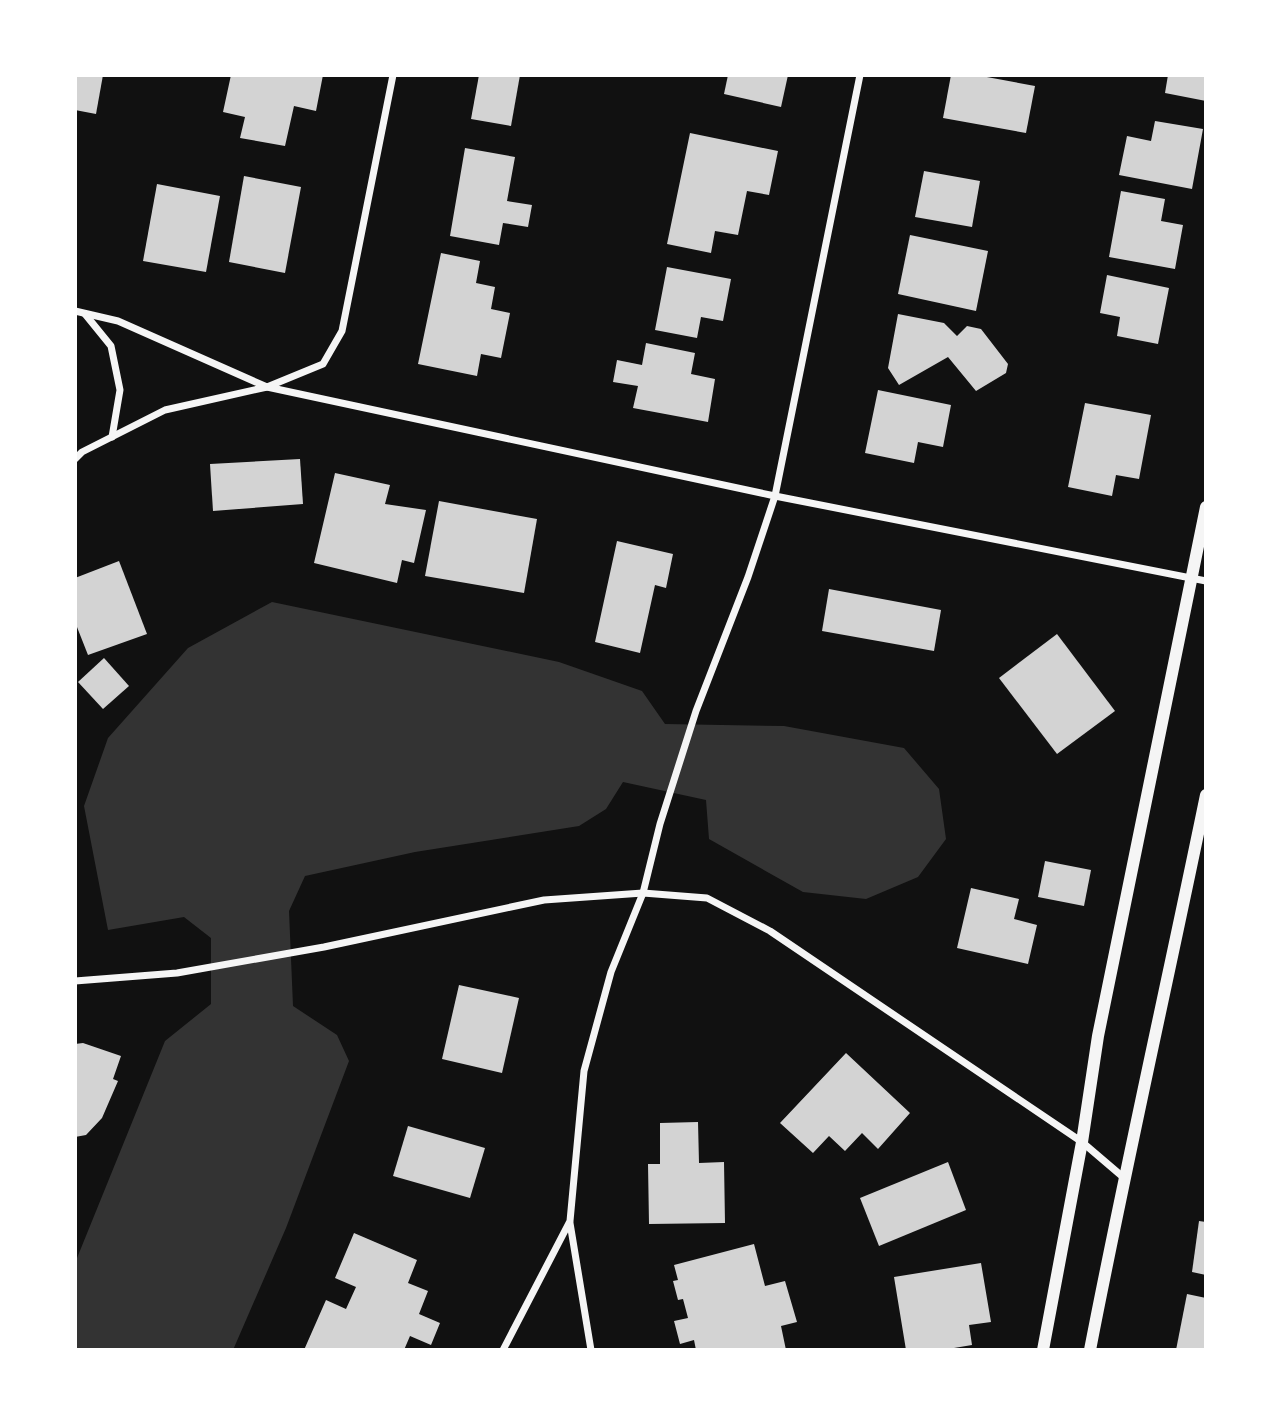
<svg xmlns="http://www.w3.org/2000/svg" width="1281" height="1425" viewBox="0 0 1281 1425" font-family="Roboto,sans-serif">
	<rect width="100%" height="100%" fill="#111"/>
	<!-- water -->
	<path fill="#333" d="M272 602 559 662 642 691 665 724 784 726 904 748 939 789 946 839 918 877 866 899 803 892 709 839 706 800 623 782 606 809 579 826 415 852 305 876 289 911 293 1006 337 1035 349 1061 286 1228 233 1350H75V1263L165 1041 211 1004V938L184 917 108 930 84 806 108 738 188 648Z"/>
	<!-- building -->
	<g fill="#d3d3d3">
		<path d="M75 75H103L96 114 75 110Z"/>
		<path d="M231 75H323L316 111 294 106 285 146 240 138 245 117 223 112Z"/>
		<path d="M479 75H520L511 126 471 119Z"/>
		<path d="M728 75H788L781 107 724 94Z"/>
		<path d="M951 75H976L1035 86 1026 133 943 118Z"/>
		<path d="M1168 75H1206V101L1165 93Z"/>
		<path d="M1155 121 1203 129 1192 189 1119 175 1127 136 1151 141Z"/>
		<path d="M690 133 778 151 769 195 747 191 738 235 715 231 711 253 667 244Z"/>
		<path d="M465 148 515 157 507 201 532 205 528 227 503 223 499 245 450 236Z"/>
		<path d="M924 171 980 181 972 227 915 217Z"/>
		<path d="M244 176 301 187 285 273 229 262Z"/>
		<path d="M157 184 220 196 206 272 143 261Z"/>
		<path d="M1121 191 1165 199 1161 221 1183 225 1175 269 1109 257Z"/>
		<path d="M910 235 988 251 976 311 898 294Z"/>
		<path d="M441 253 480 261 476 283 495 287 491 309 510 313 501 358 481 354 477 376 418 364Z"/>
		<path d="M667 267 731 279 723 321 701 317 697 338 655 330Z"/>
		<path d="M1107 275 1169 288 1158 344 1117 336 1120 317 1100 313Z"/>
		<path d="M898 314 944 323 957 336 967 326 981 329 1008 364 1006 373 976 391 948 357 899 385 888 368Z"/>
		<path d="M646 343 695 353 691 374 715 379 708 422 633 408 638 386 613 382 617 360 642 365Z"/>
		<path d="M878 390 951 405 943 447 918 442 914 463 865 453Z"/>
		<path d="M1085 403 1151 415 1139 479 1116 475 1112 496 1068 487Z"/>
		<path d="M300 459 303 504 213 511 210 464Z"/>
		<path d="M335 473 390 485 385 504 426 510 414 563 402 560 397 583 314 563Z"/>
		<path d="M439 501 537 519 524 593 425 576Z"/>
		<path d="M617 541 673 554 666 588 655 585 640 653 595 642Z"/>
		<path d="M119 561 147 634 88 655 75 622V578Z"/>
		<path d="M829 589 941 610 934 651 822 631Z"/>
		<path d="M1057 634 1115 711 1057 754 999 678Z"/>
		<path d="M104 658 129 686 103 709 78 682Z"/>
		<path d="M1045 861 1091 870 1084 906 1038 897Z"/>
		<path d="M971 888 1019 899 1014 919 1037 925 1028 964 957 948Z"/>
		<path d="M459 985 519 998 502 1073 442 1059Z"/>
		<path d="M83 1043 121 1056 113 1079 118 1081 102 1118 86 1135 75 1137V1044Z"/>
		<path d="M846 1053 910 1113 878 1149 862 1133 845 1151 829 1136 813 1153 780 1123Z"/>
		<path d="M698 1122 699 1163 724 1162 725 1223 649 1224 648 1164H660V1123Z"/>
		<path d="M408 1126 485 1148 470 1198 393 1176Z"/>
		<path d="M948 1162 966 1210 879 1246 860 1198Z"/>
		<path d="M1199 1221 1206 1222V1275L1192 1272Z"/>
		<path d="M354 1233 417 1260 408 1283 428 1291 419 1314 440 1323 431 1345 410 1336 404 1350H304L326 1300 346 1309 356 1287 335 1278Z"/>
		<path d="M754 1244 765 1286 785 1281 797 1322 781 1326 786 1350H696L694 1340 680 1344 674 1321 688 1318 683 1299 678 1300 673 1281 678 1280 674 1265Z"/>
		<path d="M981 1263 991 1322 969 1325 972 1345 942 1350H906L894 1277Z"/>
		<path d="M1187 1294 1206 1298V1350H1176Z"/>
	</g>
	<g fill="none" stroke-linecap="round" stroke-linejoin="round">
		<!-- minor -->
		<g stroke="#f5f5f5" stroke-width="7">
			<path d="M75 311 118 321 267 387 775 496 1206 581"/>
			<path d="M85 314 111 346 120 390 112 437"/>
			<path d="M75 459 82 452 165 410 267 387 323 364 342 331 393 75"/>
			<path d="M75 981 177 973 324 947 544 900 643 893 707 898 770 931 1082 1142 1123 1177"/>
			<path d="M570 1223 591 1350"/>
			<path d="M503 1350 570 1221 584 1071 611 972 643 893 660 824 696 711 748 577 775 496 860 75"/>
		</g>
		<!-- tertiary -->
		<g stroke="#f5f5f5" stroke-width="12">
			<path d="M1043 1350 1082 1142 1098 1036 1206 507"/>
			<path d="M1090 1350C1126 1164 1168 980 1206 795"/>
		</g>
	</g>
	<!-- border -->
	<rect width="1281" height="1425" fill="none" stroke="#ffffff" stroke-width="154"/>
</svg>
